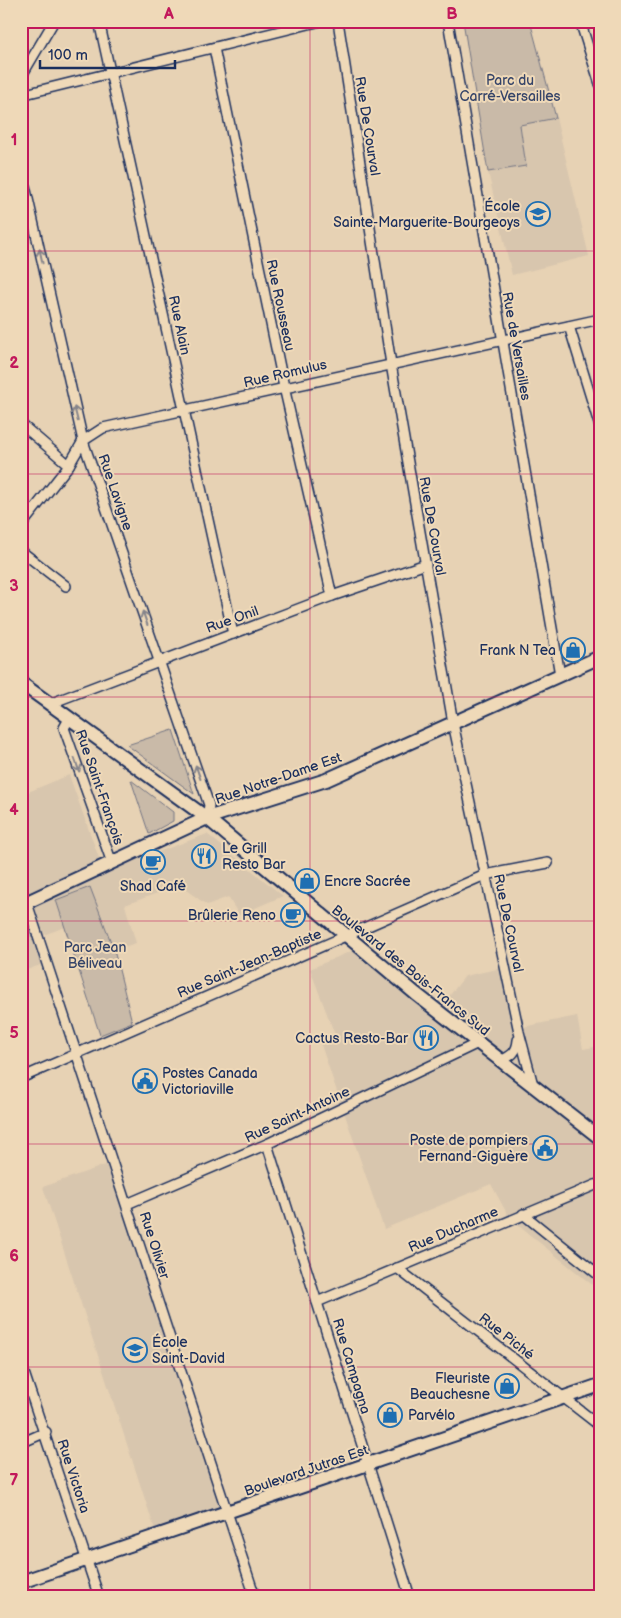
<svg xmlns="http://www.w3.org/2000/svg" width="621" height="1618" viewBox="0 0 621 1618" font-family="'Balsamiq Sans',sans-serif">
	<rect width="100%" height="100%" fill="#e7d2b4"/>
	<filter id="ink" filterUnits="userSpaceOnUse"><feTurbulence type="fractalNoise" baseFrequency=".02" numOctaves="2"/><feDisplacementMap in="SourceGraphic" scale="10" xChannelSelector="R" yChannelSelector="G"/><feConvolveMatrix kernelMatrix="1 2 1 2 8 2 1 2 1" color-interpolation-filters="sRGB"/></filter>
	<g filter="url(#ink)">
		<!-- built -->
		<g fill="#d8c6ae">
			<path d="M556 118 589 256 512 275 488 172 526 166 520 124Z"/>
			<path d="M69 775 104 872 207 834 283 896 239 915 228 897 207 905 179 885 125 905 136 943 114 950 89 887 56 900 65 927 38 937 46 963 21 972V795Z"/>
			<path d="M365 945 443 1004 465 976 511 966 523 1027 577 1016 583 1049 600 1046V1291L510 1219 491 1184 384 1229 320 1042 335 1035 310 969Z"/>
			<path d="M114 1162 228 1512 157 1536 43 1187Z"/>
		</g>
		<!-- green -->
		<g fill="#c9baa8" stroke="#727483">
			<path d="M463 21H530L556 118 520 125 526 166 488 172Z"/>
			<path d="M173 730 194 794 127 745Z"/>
			<path d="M131 780 173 812V821L149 834Z"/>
			<path d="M90 887 114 950 132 1022 100 1035 56 900Z"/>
		</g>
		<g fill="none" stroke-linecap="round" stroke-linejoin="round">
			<defs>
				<g id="street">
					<path d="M99 21 233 634"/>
					<path d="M338 21 391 364 453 723 519 1032 533 1085"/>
					<path d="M448 21 560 675"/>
					<path d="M580 21 600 84"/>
					<path d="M214 48 284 387 332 596"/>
					<path d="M21 77 54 21"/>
					<path d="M21 95 321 21"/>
					<path d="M21 168 83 441 209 805 207 818"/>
					<path d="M569 326 600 427"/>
					<path d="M21 424 69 465"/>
					<path d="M21 526 69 465 83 441 103 428 600 319"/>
					<path d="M21 551 66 586"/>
					<path d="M49 704 332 596 426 564"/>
					<path d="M69 719 64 728 112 863"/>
					<path d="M27 903 255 1597"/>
					<path d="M500 1061C511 1056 517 1053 518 1040"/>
					<path d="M21 1078 485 875 548 863"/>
					<path d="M267 1144 410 1597"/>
					<path d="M127 1204 267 1144 476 1044"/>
					<path d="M523 1214 600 1276"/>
					<path d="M397 1268 600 1426"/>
					<path d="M317 1302 600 1183"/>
					<path d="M21 1364 99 1597"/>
					<path d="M21 1443 46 1432"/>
				</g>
				<g id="secondary">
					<path d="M21 683 207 818 416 994 600 1138"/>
					<path d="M21 905 207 818 326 780 600 657"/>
					<path d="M21 1582 600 1385"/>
				</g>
			</defs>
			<!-- street casing -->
			<use href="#street" stroke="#1b2f5e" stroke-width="12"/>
			<!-- secondary casing -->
			<use href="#secondary" stroke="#1b2f5e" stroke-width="16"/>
			<!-- street -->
			<use href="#street" stroke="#efd9b8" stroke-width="9"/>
			<!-- secondary -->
			<use href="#secondary" stroke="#efd9b8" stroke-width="12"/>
		</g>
		<!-- one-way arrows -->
		<defs><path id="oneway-shaft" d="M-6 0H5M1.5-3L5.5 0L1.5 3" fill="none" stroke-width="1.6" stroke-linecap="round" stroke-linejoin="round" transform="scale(1.25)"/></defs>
		<g stroke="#85848b">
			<use href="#oneway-shaft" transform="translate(41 256) rotate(-102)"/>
			<use href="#oneway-shaft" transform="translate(76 414) rotate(-104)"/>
			<use href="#oneway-shaft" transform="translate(145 618) rotate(-109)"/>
			<use href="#oneway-shaft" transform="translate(77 765) rotate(71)"/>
			<use href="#oneway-shaft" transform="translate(198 772) rotate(-109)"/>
		</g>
	</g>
	<!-- grid -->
	<path fill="none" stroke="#c2185b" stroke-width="1" stroke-opacity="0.55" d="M310 21V1597M21 251H600M21 474H600M21 697H600M21 921H600M21 1144H600M21 1367H600"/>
	<!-- icons -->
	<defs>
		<symbol id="school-ring" viewBox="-11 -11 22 22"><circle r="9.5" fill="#efd9b8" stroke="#1f6fb2" stroke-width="1.5"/><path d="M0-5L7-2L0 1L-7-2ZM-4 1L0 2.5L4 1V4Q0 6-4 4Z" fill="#1f6fb2"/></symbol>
		<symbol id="shop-ring" viewBox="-11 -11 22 22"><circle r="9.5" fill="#efd9b8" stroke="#1f6fb2" stroke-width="1.5"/><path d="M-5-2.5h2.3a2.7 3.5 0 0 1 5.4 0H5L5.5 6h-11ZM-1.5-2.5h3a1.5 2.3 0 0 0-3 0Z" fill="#1f6fb2"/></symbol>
		<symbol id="restaurant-ring" viewBox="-11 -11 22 22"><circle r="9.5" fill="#efd9b8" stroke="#1f6fb2" stroke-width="1.5"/><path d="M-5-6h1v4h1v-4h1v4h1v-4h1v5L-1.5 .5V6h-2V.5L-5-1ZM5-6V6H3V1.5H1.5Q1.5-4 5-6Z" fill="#1f6fb2"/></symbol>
		<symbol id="cafe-ring" viewBox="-11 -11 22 22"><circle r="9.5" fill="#efd9b8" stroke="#1f6fb2" stroke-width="1.5"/><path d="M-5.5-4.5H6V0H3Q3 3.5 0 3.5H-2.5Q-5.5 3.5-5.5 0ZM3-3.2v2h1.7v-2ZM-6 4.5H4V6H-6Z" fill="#1f6fb2"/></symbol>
		<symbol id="civic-ring" viewBox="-11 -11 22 22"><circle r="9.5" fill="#efd9b8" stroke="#1f6fb2" stroke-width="1.5"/><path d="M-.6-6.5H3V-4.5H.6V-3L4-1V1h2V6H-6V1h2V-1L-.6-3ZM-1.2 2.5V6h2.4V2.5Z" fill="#1f6fb2"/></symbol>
	</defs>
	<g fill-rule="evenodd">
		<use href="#school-ring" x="524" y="200" width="28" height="28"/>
		<use href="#shop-ring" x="559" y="636" width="28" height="28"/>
		<use href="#restaurant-ring" x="190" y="842" width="28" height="28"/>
		<use href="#cafe-ring" x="139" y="848" width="28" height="28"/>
		<use href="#shop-ring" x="293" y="867" width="28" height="28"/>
		<use href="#cafe-ring" x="279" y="901" width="28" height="28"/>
		<use href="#restaurant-ring" x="412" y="1024" width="28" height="28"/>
		<use href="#civic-ring" x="131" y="1067" width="28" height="28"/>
		<use href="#civic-ring" x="531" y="1134" width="28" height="28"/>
		<use href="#school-ring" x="121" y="1336" width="28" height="28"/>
		<use href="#shop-ring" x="493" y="1372" width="28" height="28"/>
		<use href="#shop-ring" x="376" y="1401" width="28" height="28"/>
	</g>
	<g text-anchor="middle" stroke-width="4" stroke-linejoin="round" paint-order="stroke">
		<!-- park labels -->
		<g font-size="14" fill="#354469" stroke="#efd9b8">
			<text x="510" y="85">Parc du<tspan x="510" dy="16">Carré-Versailles</tspan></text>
			<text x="95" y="952">Parc Jean<tspan x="95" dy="16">Béliveau</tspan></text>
		</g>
		<!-- street labels -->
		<g font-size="14" fill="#1b2f5e" stroke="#efd9b8">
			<text transform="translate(368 126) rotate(81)" y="5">Rue De Courval</text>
			<text transform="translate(281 305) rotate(78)" y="5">Rue Rousseau</text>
			<text transform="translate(180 325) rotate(78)" y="5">Rue Alain</text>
			<text transform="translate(517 346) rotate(80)" y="5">Rue de Versailles</text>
			<text transform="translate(285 373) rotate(-13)" y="5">Rue Romulus</text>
			<text transform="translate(116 492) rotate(71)" y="5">Rue Lavigne</text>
			<text transform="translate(433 526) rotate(80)" y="5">Rue De Courval</text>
			<text transform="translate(232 619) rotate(-20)" y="5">Rue Onil</text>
			<text transform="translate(278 778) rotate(-19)" y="5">Rue Notre-Dame Est</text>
			<text transform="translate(100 787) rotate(71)" y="5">Rue Saint-François</text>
			<text transform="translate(509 923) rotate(78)" y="5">Rue De Courval</text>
			<text transform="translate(249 963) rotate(-23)" y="5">Rue Saint-Jean-Baptiste</text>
			<text transform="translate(411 970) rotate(39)" y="5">Boulevard des Bois-Francs Sud</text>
			<text transform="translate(297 1114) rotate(-25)" y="5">Rue Saint-Antoine</text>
			<text transform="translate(453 1229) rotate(-23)" y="5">Rue Ducharme</text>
			<text transform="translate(155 1245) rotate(72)" y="5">Rue Olivier</text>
			<text transform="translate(507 1336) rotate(38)" y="5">Rue Piché</text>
			<text transform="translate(352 1366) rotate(73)" y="5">Rue Campagna</text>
			<text transform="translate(306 1470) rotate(-19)" y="5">Boulevard Jutras Est</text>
			<text transform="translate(74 1476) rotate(72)" y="5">Rue Victoria</text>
		</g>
		<!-- poi labels -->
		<g font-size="14" fill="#1b2f5e" stroke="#efd9b8" text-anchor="end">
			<text x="520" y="211">École<tspan x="520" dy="16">Sainte-Marguerite-Bourgeoys</tspan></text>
			<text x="556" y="655">Frank N Tea</text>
			<text x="222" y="853" text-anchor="start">Le Grill<tspan x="222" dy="16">Resto Bar</tspan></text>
			<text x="324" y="886" text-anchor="start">Encre Sacrée</text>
			<text x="153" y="891" text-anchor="middle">Shad Café</text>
			<text x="276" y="920">Brûlerie Reno</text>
			<text x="408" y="1043">Cactus Resto-Bar</text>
			<text x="162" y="1078" text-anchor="start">Postes Canada<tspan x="162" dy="16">Victoriaville</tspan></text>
			<text x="528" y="1145">Poste de pompiers<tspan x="528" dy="16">Fernand-Giguère</tspan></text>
			<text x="152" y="1347" text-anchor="start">École<tspan x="152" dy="16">Saint-David</tspan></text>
			<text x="490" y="1383">Fleuriste<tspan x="490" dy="16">Beauchesne</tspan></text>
			<text x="408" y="1420" text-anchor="start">Parvélo</text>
		</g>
	</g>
	<!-- margin -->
	<rect width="621" height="1618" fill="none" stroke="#efd9b8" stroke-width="55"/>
	<!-- scale -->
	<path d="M40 60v8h135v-8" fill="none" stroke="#1b2f5e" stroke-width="2.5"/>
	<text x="48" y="60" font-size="15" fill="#1b2f5e" stroke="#efd9b8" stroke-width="4" paint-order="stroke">100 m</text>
	<rect x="28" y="28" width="566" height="1562" fill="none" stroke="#c2185b" stroke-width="2"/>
	<g font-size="16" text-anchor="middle" font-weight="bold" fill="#c2185b">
		<text x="169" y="19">A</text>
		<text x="452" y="19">B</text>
		<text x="14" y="145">1</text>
		<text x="14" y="368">2</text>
		<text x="14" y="591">3</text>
		<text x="14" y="815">4</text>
		<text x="14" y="1038">5</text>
		<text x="14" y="1261">6</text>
		<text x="14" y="1485">7</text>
	</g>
</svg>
